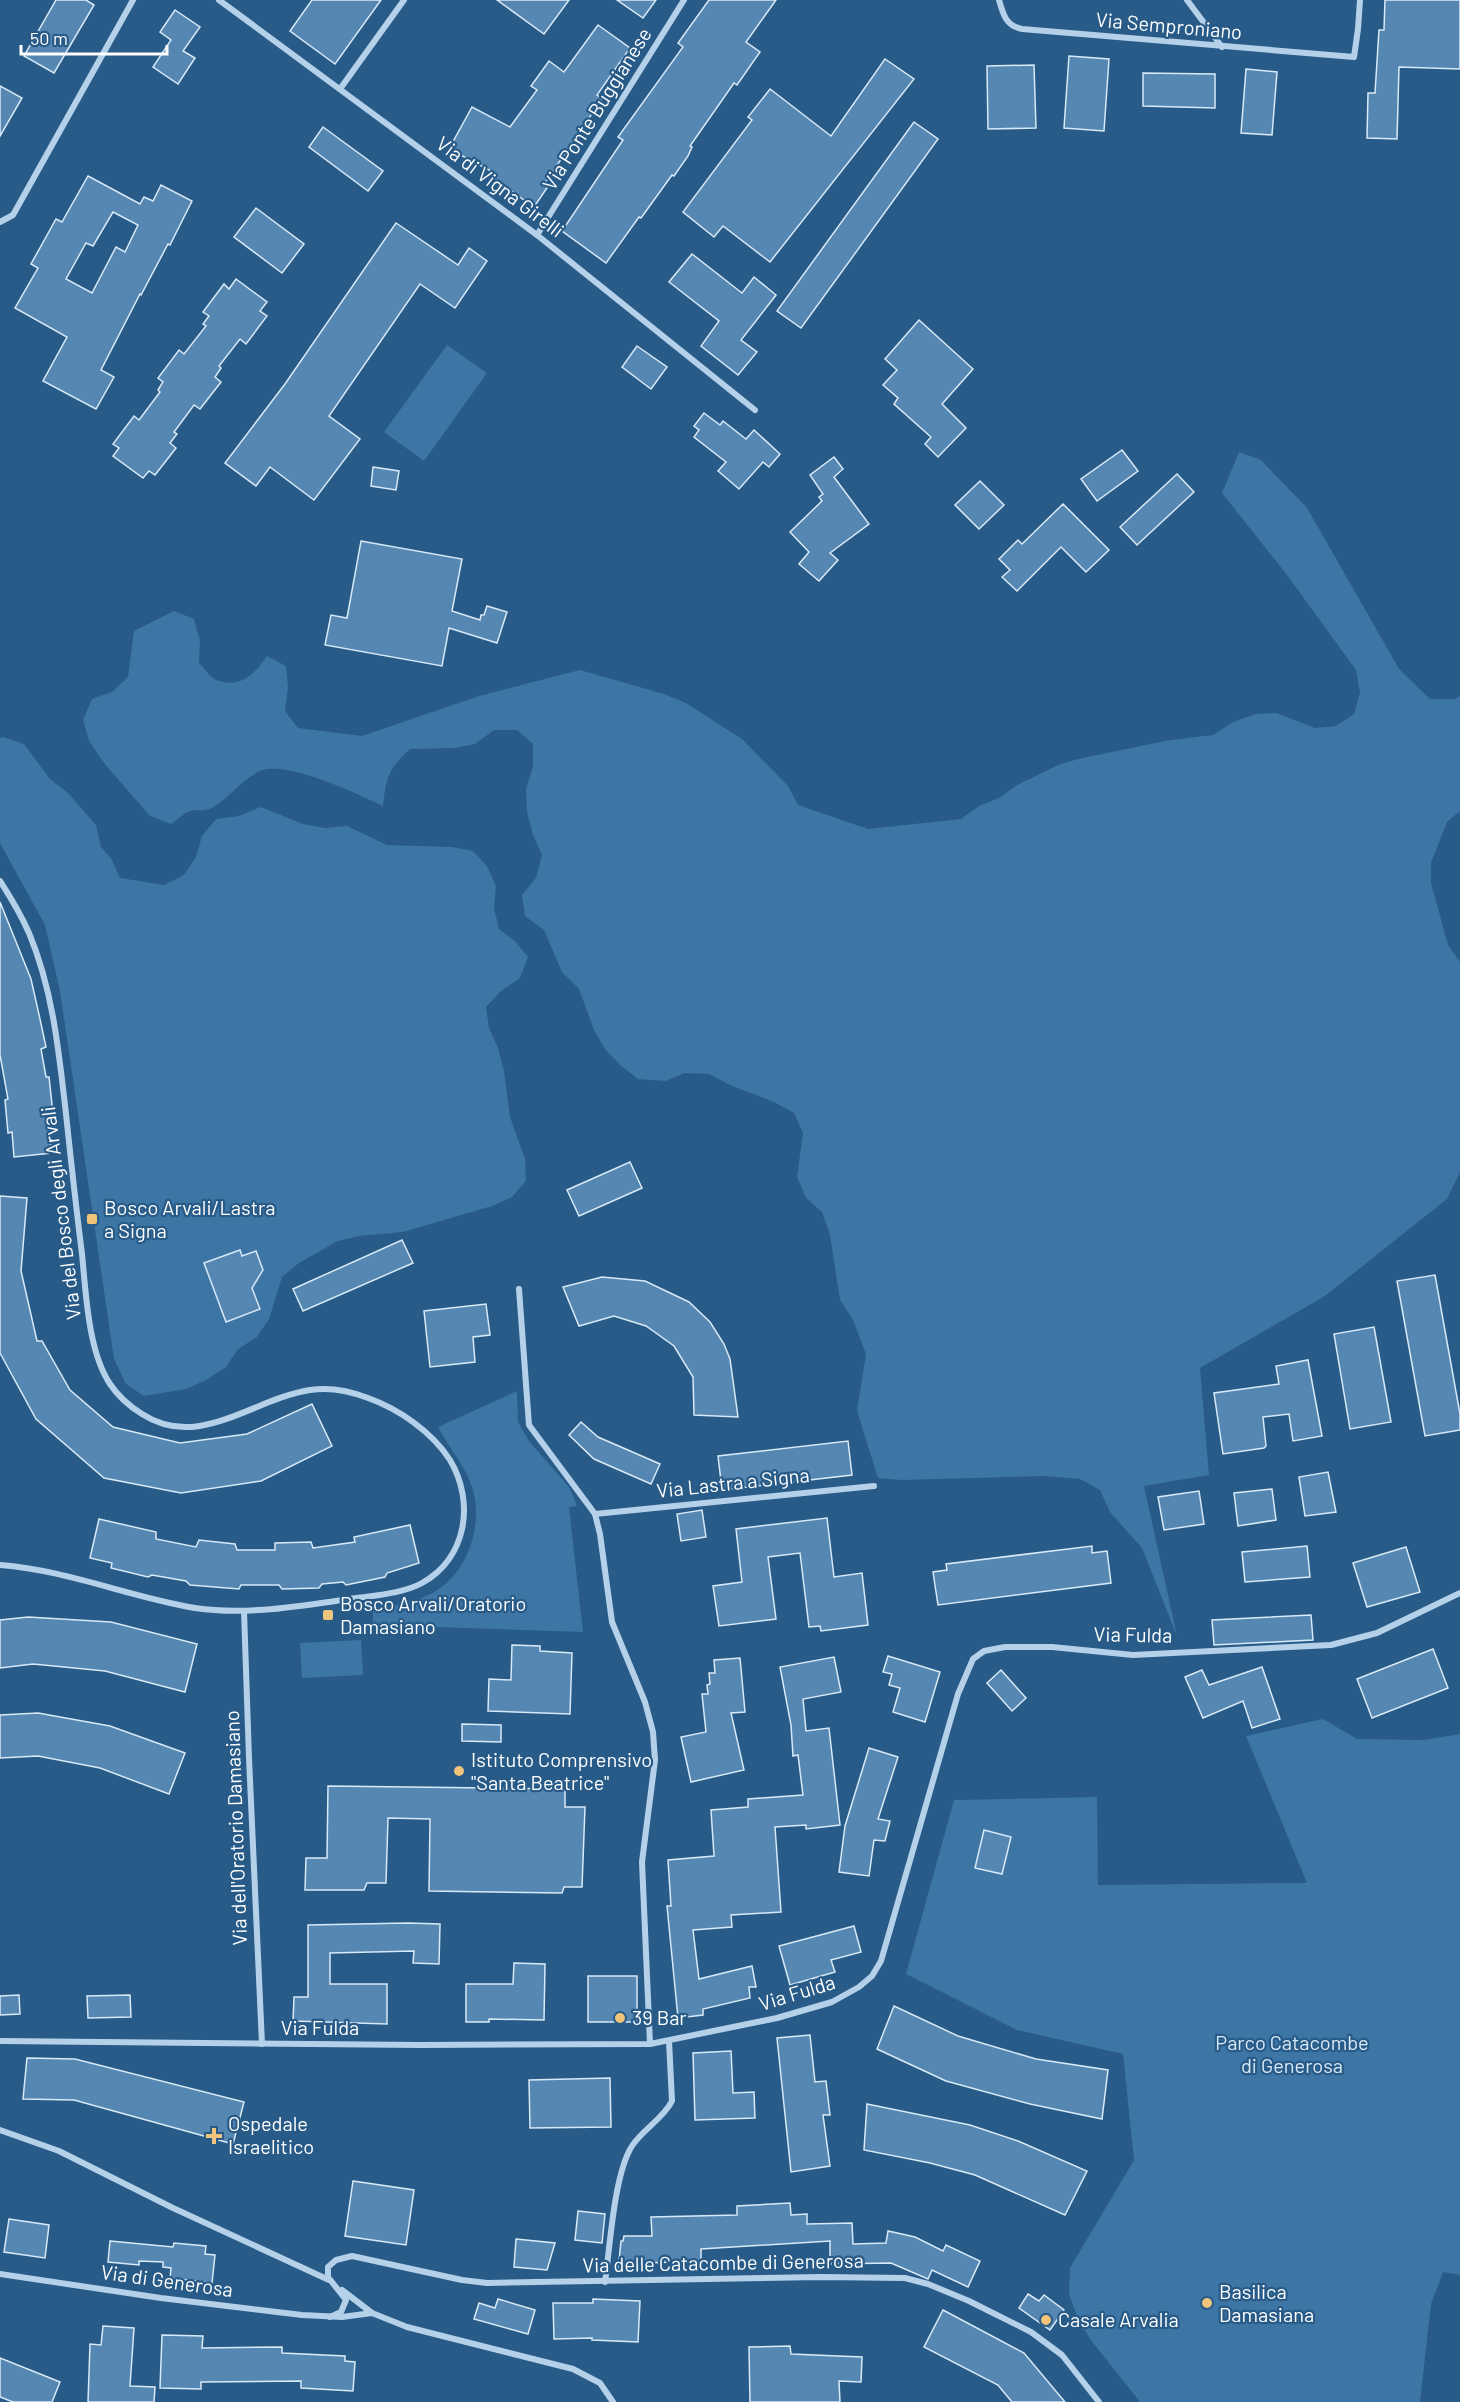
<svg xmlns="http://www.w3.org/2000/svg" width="1460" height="2402" viewBox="0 0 1460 2402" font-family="Barlow,sans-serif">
	<rect width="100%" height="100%" fill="#285b88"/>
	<!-- green -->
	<g fill="#3d75a5">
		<path d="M447 345 487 373 424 461 384 432Z"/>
		<path d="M1239 452 1261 460 1307 508 1399 669 1430 699H1454L1460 696V811L1447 822 1431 863V883L1448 945 1460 962V1172L1447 1199 1325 1296 1200 1368 1209 1475 1144 1486 1177 1636 1142 1548 1110 1512 1100 1490 1080 1479 1045 1476 902 1480 878 1478 857 1411 866 1354 853 1320 840 1300 830 1235 822 1212 806 1198 797 1177 803 1133 794 1113 774 1102 730 1085 709 1074 685 1073 665 1081 638 1079 620 1065 605 1049 594 1030 579 989 562 972 544 930 525 916 522 895 536 878 542 855 533 835 527 812 526 789 533 767V744L517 730H494L475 744 454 748 410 749C389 768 386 777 383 806 357 794 287 760 260 771 241 780 231 797 213 807 206 812 198 809 190 811 184 813 177 820 171 824L150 816 104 763 89 741 83 720 92 699 112 692 128 677 134 631 174 611 194 619 200 641 199 663C204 668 210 677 216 680 240 689 255 674 267 656L286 666 288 688 285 711 298 728 362 736 479 696 580 670 664 694 686 703 742 739 788 786 798 805 868 829 961 819 979 806 999 798 1017 785 1058 765 1078 759 1170 740 1213 735 1233 722 1256 714 1276 713 1315 728 1336 726 1354 714 1360 693 1356 670 1287 575 1222 493Z"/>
		<path d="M3 737 24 744 50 779 68 793 96 825 101 847 111 858 120 878 164 885 184 875 196 857 202 836 216 819 239 816 261 807 303 824 325 828 347 826 387 845 452 847 473 851 487 866 496 886 494 908 499 929 515 941 528 957 520 978 501 991 486 1007 489 1028 498 1048 504 1071 510 1117 525 1159 526 1181 512 1197 492 1206 403 1232 358 1236 338 1241 299 1263 282 1277 269 1319 257 1337 238 1349 226 1367 206 1380 186 1389 144 1396 126 1384 114 1359 60 991 45 925 0 843V738Z"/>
		<path d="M517 1391 518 1422 529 1441 569 1487 577 1506 569 1507 583 1632 373 1625V1610C391 1606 410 1603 426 1596 466 1580 485 1526 472 1487 465 1465 449 1448 438 1427Z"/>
		<path d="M361 1640 363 1675 302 1678 300 1643Z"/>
		<path d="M1323 1719 1357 1739 1424 1740 1460 1734V2275L1443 2272 1431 2304 1420 2402H1140L1090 2339 1077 2316 1069 2294 1070 2268 1134 2160 1123 2054 1017 2030 906 1974 954 1800 1097 1797 1098 1885 1307 1883 1246 1736Z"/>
	</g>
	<!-- building -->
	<g fill="#5587b2" stroke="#d8e9f7" stroke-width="1.5" fill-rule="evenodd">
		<path d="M56 0H86L94 5 54 73 24 56Z"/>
		<path d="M312 0H381L335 64 290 31Z"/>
		<path d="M497 0H569L544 34Z"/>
		<path d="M617 0H656L643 18Z"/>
		<path d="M709 0H776L746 42 760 52 737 85 734 83 690 146 692 147 688 156 674 176 672 175 641 218 639 217 606 263 562 231 623 140 618 137 683 47 678 43Z"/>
		<path d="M1385 0H1460V69L1399 67 1397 139 1367 138 1368 93H1375L1379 30H1384Z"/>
		<path d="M175 10 200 27 183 51 195 58 178 84 153 67 171 40 160 32Z"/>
		<path d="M598 25 630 48 597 95 602 99 545 183 549 185 534 207 488 175 491 171 449 149 472 107 510 127 537 90 531 86 549 61 564 72Z"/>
		<path d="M1069 56 1109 59 1104 131 1064 128Z"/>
		<path d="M885 59 914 79 770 262 723 226 714 237 683 212 752 120 748 117 770 89 831 136Z"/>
		<path d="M1034 65 1036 128 988 129 987 66Z"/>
		<path d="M1246 69 1277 72 1272 135 1241 133Z"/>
		<path d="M1143 73 1215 74V108L1143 106Z"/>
		<path d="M0 86 22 98 0 136Z"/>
		<path d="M914 122 938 139 801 328 777 311Z"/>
		<path d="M323 127 383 171 368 191 309 147Z"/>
		<path d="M88 176 140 204 144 197 153 201 161 185 192 201 170 245 168 244 141 295 140 294 101 370 114 377 96 409 43 381 67 337 15 308 38 268 31 264 56 219 62 222ZM113 212 138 225 125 252 116 247 92 293 66 279 86 243 93 246Z"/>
		<path d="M256 208 304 244 282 273 234 237Z"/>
		<path d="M396 223 458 265 469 248 487 261 455 308 420 284 329 416 360 439 314 500 270 467 256 486 225 463 285 384Z"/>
		<path d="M692 254 742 293 754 277 776 295 741 340 757 352 738 375 701 346 719 321 669 282Z"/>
		<path d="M236 279 267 302 260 311 267 316 246 344 240 339 219 366 221 368 215 377 221 382 200 409 194 405 174 432 177 434 170 443 176 448 155 475 149 471 143 478 113 456 119 448 113 444 134 416 139 420 160 392 158 390 163 382 158 378 179 350 184 354 206 326 203 324 209 316 203 312 224 284 229 289Z"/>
		<path d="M919 320 973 369 942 404 966 428 938 457 925 444 931 437 894 404 898 398 883 385 897 370 885 359Z"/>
		<path d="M637 346 667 367 651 389 622 367Z"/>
		<path d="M704 413 720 425 723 421 746 439 754 430 780 454 769 467 763 462 739 489 718 471 726 462 694 437 699 430 694 426Z"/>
		<path d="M1122 450 1138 471 1097 501 1081 479Z"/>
		<path d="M834 457 843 469 834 477 869 524 830 553 838 560 819 581 799 564 809 552 790 532 822 501 819 497 823 494 810 475Z"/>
		<path d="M373 467 399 471 396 490 371 486Z"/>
		<path d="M1177 474 1194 492 1137 545 1120 527Z"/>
		<path d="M980 481 1004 505 979 529 955 505Z"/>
		<path d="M1063 504 1109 550 1086 572 1061 547 1017 591 1002 577 1010 570 999 559 1018 540 1022 544Z"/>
		<path d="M361 541 462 559 452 611 480 620 481 615H484L487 606 507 612 497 643 449 628 442 666 325 645 331 615 347 618Z"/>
		<path d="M0 902 31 979 40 1019 46 1047 41 1049 46 1077H49L55 1132 49 1133 52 1153 14 1157 12 1132 8 1133 5 1100 8 1099 0 1055Z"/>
		<path d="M630 1162 642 1188 579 1216 567 1190Z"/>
		<path d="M0 1196 27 1198 21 1271 37 1341H42L70 1390 113 1427 180 1443 247 1434 312 1404 332 1446 261 1481 181 1493 104 1478 36 1419 0 1353Z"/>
		<path d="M402 1240 413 1263 303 1311 293 1289Z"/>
		<path d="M240 1250 242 1256 256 1251 263 1270 252 1288 260 1309 226 1322 204 1263Z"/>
		<path d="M1435 1275 1460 1414V1430L1425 1436 1397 1281Z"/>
		<path d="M602 1277 645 1281 689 1302 710 1322 724 1344 730 1359 738 1417 694 1415 693 1377 674 1346 646 1326 614 1316 579 1326 563 1287Z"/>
		<path d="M486 1304 490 1335 473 1337 475 1362 430 1367 424 1311Z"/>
		<path d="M1374 1327 1391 1422 1350 1429 1334 1334Z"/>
		<path d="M1308 1360 1322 1436 1293 1441 1289 1414 1263 1417 1266 1446 1264 1448 1223 1454 1214 1393 1279 1384 1276 1366Z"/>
		<path d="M581 1422 598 1437 660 1464 651 1484 594 1459 569 1435Z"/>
		<path d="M848 1441 852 1475 722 1490 718 1456Z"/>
		<path d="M1328 1472 1336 1512 1305 1516 1299 1477Z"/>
		<path d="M1272 1489 1276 1520 1238 1526 1234 1493Z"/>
		<path d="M1199 1491 1204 1524 1164 1530 1158 1497Z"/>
		<path d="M702 1510 706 1537 681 1541 677 1514Z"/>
		<path d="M827 1518 834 1577 862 1573 868 1625 821 1631 820 1626 809 1627 800 1553 768 1557 776 1619 719 1626 713 1586 742 1582 736 1529Z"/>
		<path d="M99 1519 156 1532V1539L196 1547 199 1540 235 1544 237 1550H275V1543L311 1542 313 1548 355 1542 354 1537 410 1525 419 1563 387 1573 385 1577 346 1585 343 1582 322 1584 319 1588 282 1589 279 1585H241L239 1589 190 1585 186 1581 152 1575 148 1577 111 1568 112 1563 90 1558Z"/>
		<path d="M1092 1546V1553L1107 1551 1111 1583 938 1605 933 1572 947 1570 946 1564Z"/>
		<path d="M1307 1546 1310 1577 1245 1582 1242 1552Z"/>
		<path d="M1406 1547 1420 1592 1367 1607 1353 1563Z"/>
		<path d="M1311 1615 1313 1640 1214 1645 1212 1620Z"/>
		<path d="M28 1617 111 1622 197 1644 185 1692 105 1671 33 1664 0 1668V1620Z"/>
		<path d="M512 1645 540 1646V1651L572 1653 570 1714 488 1711 489 1679 511 1680Z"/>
		<path d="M1433 1649 1448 1688 1372 1718 1357 1679Z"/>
		<path d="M888 1656 940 1672 925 1722 893 1712 900 1688 889 1685 892 1674 883 1672Z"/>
		<path d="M834 1657 841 1692 803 1699 806 1731 829 1728 840 1825 806 1829V1825L775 1827 781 1912 731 1915 732 1927 693 1930 699 1979 752 1966 756 1987H749L750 1998 703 2009V2015L678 2018 667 1906H671L668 1860 714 1856 711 1810 748 1807V1799L803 1795 798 1755 793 1756 791 1725 780 1667Z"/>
		<path d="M740 1658 745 1712 731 1713 744 1770 691 1782 681 1737 706 1732 702 1694H708L707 1685 710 1684 709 1673H715L714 1660Z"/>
		<path d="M1262 1667 1280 1719 1252 1728 1243 1701 1203 1718 1185 1677 1202 1670 1209 1685Z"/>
		<path d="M1001 1670 1026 1698 1012 1711 987 1683Z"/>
		<path d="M38 1713 110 1726 185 1753 169 1794 100 1768 38 1756 0 1758V1715Z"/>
		<path d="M462 1724 501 1725V1742L462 1741Z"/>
		<path d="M869 1748 898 1757 878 1819 890 1821 885 1841 874 1840 869 1876 839 1872 845 1826Z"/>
		<path d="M328 1786 565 1789V1807H585L582 1887H564L562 1893 429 1891 430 1819 388 1818 386 1883H367L364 1890H305L306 1858H327Z"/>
		<path d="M984 1830 1011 1837 1002 1874 975 1868Z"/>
		<path d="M408 1923 440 1924 439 1964 413 1963 414 1951 330 1953V1984H387V2024L293 2021 294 1997H308V1925Z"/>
		<path d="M854 1926 861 1952 831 1960 835 1972 790 1985 779 1946Z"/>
		<path d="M514 1963 545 1964 544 2020 489 2019V2022H466V1984H513Z"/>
		<rect x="588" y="1976" width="49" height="46"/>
		<path d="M19 1995 20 2014 0 2015V1996Z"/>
		<path d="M130 1995 131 2017 88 2018 87 1996Z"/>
		<path d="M894 2006 958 2036 1036 2059 1108 2070 1102 2119 1030 2104 946 2081 877 2049Z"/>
		<path d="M810 2035 815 2082 826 2081 830 2115H823L830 2166 791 2172 777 2038Z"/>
		<path d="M731 2051 733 2093 754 2092 755 2118 695 2120 693 2053Z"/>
		<path d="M27 2058 75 2059 244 2102 233 2144 74 2100 23 2099Z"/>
		<path d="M610 2078 611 2127 530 2128 529 2080Z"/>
		<path d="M867 2104 970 2125 1018 2141 1087 2171 1065 2215 975 2175 930 2163 864 2150Z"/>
		<path d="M353 2181 414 2190 406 2245 345 2236Z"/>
		<path d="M790 2203 791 2215 807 2214V2224L852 2223 853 2244 886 2243 888 2231 915 2237 943 2251 946 2245 980 2261 968 2287 932 2270 928 2279 891 2263 830 2264V2241L701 2249V2261L647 2263 648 2271H618L621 2241H623L624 2236H652L651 2217 737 2215V2206Z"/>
		<path d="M578 2211 605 2214 602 2243 575 2240Z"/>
		<path d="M9 2219 49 2225 45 2258 4 2252Z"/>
		<path d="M516 2239 555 2243 547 2270 514 2267Z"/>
		<path d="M110 2241 173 2247 174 2243 206 2246 205 2254 215 2255 212 2283 170 2278 171 2268 163 2267V2262L139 2261V2265L108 2262Z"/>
		<path d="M1028 2294 1039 2301 1044 2295 1064 2310 1050 2330 1019 2308Z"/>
		<path d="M498 2299 535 2310 528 2334 474 2319 479 2303 495 2308Z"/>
		<path d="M593 2299 640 2301 638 2342 592 2340V2338L554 2339 553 2303H593Z"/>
		<path d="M943 2310 1024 2353 1065 2402H1012L998 2385 924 2347Z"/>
		<path d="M103 2326 134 2328 130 2386 155 2387 154 2402H88L90 2344 101 2345Z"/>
		<path d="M162 2335 203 2336 202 2348 282 2347V2353L345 2356V2361L355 2362 353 2391 301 2388V2381L201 2382V2389L160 2388Z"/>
		<path d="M790 2346 791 2354 862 2357 861 2382 839 2381 840 2402H750L749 2347Z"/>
		<path d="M0 2358 60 2382 52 2402H13L0 2397Z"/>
	</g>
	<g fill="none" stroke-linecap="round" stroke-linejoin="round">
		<!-- street -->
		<g stroke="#b5d1e9" stroke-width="6">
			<path d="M219 0 537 235 755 410"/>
			<path d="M999 0C1003 14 1006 26 1022 29L1354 57 1358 29 1360 0"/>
			<path d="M1187 0 1222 47"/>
			<path d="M340 89 404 0"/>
			<path d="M0 222 13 215 133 0"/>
			<path d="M537 235 684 0"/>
			<path d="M0 881C11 898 21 915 29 933 53 990 59 1053 66 1114 71 1161 76 1207 82 1254 86 1293 88 1351 110 1384 118 1396 129 1406 142 1414 199 1451 252 1399 310 1390 330 1387 350 1391 368 1398 399 1409 432 1432 450 1460 475 1502 467 1558 422 1583 404 1593 378 1595 357 1598 305 1605 249 1616 195 1608 129 1597 67 1570 0 1565"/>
			<path d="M519 1289 529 1425 595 1514 600 1534 612 1622 645 1702 653 1732 655 1760 642 1862 650 2044"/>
			<path d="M595 1514 874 1486"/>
			<path d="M244 1611 249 1758 262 2044"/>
			<path d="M0 2041 420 2045 650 2044 777 2018 832 2002 859 1987 872 1976 881 1961 958 1694 973 1659 984 1651 1005 1647H1052L1133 1655 1331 1645 1377 1633 1460 1593"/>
			<path d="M0 2130 59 2151 173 2208 329 2280"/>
			<path d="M0 2274 161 2298 302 2315 342 2317 372 2313 407 2327 573 2369 600 2383 613 2402"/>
			<path d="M605 2282C610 2247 614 2174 632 2146 643 2129 663 2119 672 2101L669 2041"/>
			<path d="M342 2290 372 2313"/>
			<path d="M330 2317 341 2312 346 2300 328 2277V2267L336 2260 352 2256 462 2280 487 2283 821 2277 905 2278 928 2284 969 2301 1031 2332 1062 2355 1099 2402"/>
		</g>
	</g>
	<!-- markers -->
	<g fill="#f0c47b" stroke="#285b88" stroke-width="2">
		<rect x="86" y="1213" width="12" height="12" rx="3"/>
		<rect x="322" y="1609" width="12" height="12" rx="3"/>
		<circle cx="459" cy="1771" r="6"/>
		<circle cx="620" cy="2018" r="6"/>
		<path d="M211 2127h6v6h6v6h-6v6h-6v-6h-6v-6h6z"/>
		<circle cx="1207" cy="2303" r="6"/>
		<circle cx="1046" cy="2320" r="6"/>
	</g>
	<g text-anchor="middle" stroke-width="4.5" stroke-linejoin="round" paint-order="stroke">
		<!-- street labels -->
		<g font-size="20" fill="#fff" stroke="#285b88">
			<text transform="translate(1169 26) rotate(5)" y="7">Via Semproniano</text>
			<text transform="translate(597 109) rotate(-58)" y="7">Via Ponte Buggianese</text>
			<text transform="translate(500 187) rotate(37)" y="7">Via di Vigna Girelli</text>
			<text transform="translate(61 1213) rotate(-97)" y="7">Via del Bosco degli Arvali</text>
			<text transform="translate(733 1483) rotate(-6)" y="7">Via Lastra a Signa</text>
			<text transform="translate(1133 1635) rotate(1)" y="7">Via Fulda</text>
			<text transform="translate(236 1828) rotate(-92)" y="7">Via dell'Oratorio Damasiano</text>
			<text transform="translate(797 1993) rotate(-17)" y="7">Via Fulda</text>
			<text x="320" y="2035">Via Fulda</text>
			<text transform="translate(723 2263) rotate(-1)" y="7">Via delle Catacombe di Generosa</text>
			<text transform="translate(167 2281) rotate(8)" y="7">Via di Generosa</text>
		</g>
		<!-- poi labels -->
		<g font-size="20" fill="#fff" stroke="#285b88" text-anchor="start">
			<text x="104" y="1215">Bosco Arvali/Lastra<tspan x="104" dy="23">a Signa</tspan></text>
			<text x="340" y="1611">Bosco Arvali/Oratorio<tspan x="340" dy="23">Damasiano</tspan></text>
			<text x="471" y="1767">Istituto Comprensivo<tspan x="471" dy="23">"Santa Beatrice"</tspan></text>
			<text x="632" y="2025">39 Bar</text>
			<text x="228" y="2131">Ospedale<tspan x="228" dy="23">Israelitico</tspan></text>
			<text x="1219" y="2299">Basilica<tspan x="1219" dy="23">Damasiana</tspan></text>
			<text x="1058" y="2327">Casale Arvalia</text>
		</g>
		<!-- park labels -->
		<g font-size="20" fill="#d8e9f7" stroke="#285b88">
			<text x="1292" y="2050">Parco Catacombe<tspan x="1292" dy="23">di Generosa</tspan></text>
		</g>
	</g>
	<!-- scale -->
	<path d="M21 45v9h146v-9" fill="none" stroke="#ffffff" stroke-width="3"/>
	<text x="30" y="45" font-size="18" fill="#ffffff" stroke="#285b88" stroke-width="4.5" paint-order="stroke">50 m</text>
</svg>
